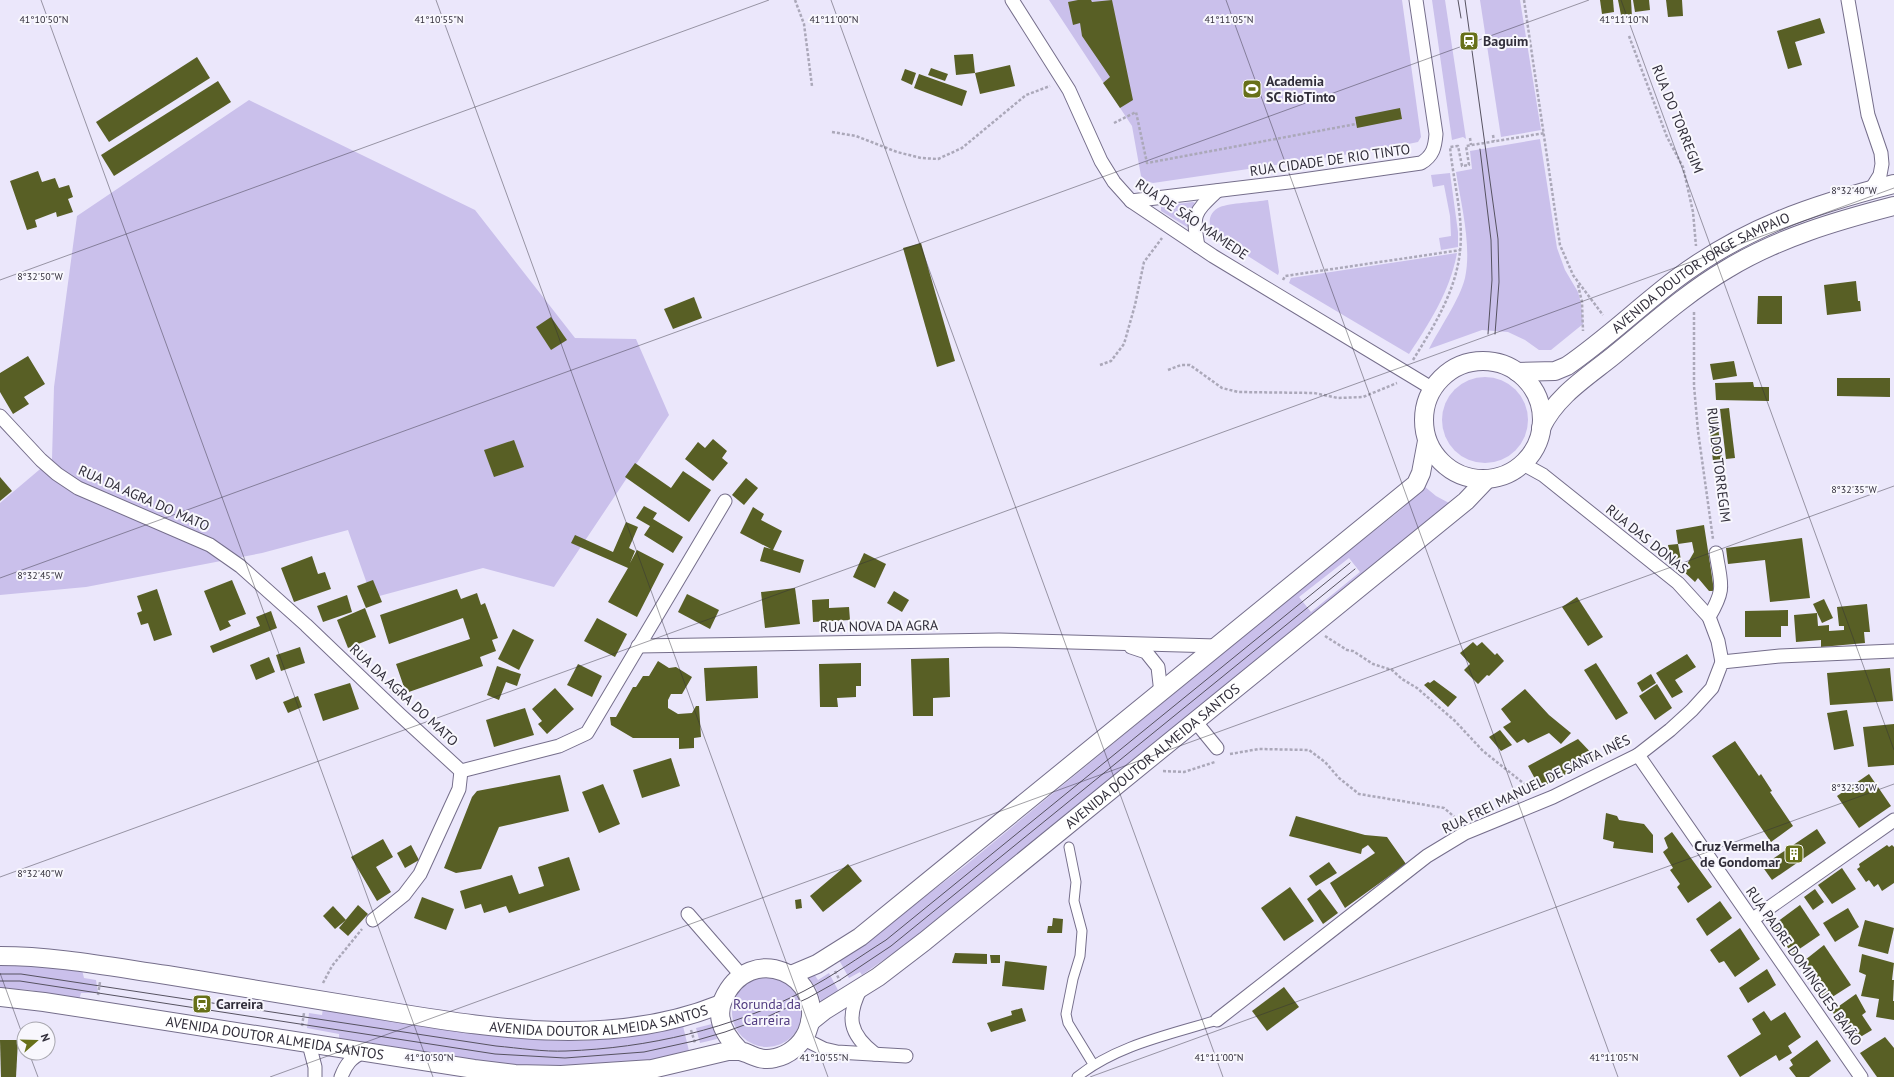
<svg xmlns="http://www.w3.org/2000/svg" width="1894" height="1077" viewBox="0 0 1894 1077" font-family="'PT Sans',sans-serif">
	<rect width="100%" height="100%" fill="#ebe7fb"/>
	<!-- green -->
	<g fill="#cac0eb" fill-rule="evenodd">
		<path d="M1049 0H1402L1421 137 1418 142 1384 149 1153 183 1146 181 1141 176 1132 126Z"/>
		<path d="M1432 0H1445L1466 139 1463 137 1452 140Z"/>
		<path d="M1480 0H1520L1541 130 1501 137Z"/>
		<path d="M249 100 475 210 575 338 636 339 669 415 554 587 483 568 372 598 348 530 262 553 86 587 0 595V503L52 459 54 387 77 216Z"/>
		<path d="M1540 139 1557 248 1565 270 1578 292 1581 303 1583 324 1551 350H1539L1525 340 1508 332 1482 330 1429 349C1439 329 1460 299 1465 278 1472 246 1461 204 1456 172L1472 169 1470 151Z"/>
		<path d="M1450 173 1458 232V247L1441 250 1439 238 1451 236 1450 216 1444 185 1433 187 1431 175Z"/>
		<path d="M1268 200 1279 272 1278 275 1216 236C1207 226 1207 213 1220 207 1230 203 1256 202 1268 200Z"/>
		<path d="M1193 202 1195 203 1189 218 1190 225 1187 227 1161 211V206Z"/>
		<path d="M1457 253C1450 291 1430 322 1409 354L1289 283 1291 278Z"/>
		<circle cx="1485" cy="420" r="43"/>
		<path d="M1424 486 1436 496 1449 503 1448 505 912 940 862 975 860 972 849 978 839 960 870 939 966 865 1296 593 1403 508ZM1349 558 1360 572 1311 612 1299 597Z"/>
		<path d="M0 964 82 970 84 978 96 980 98 993H81L79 1000 30 990 0 988Z"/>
		<path d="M829 973 839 992 821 1002 816 988 808 977 814 974 818 980Z"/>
		<circle cx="767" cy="1012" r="35"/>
		<path d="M323 1008C404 1021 487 1040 569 1041 607 1041 646 1034 683 1026L689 1051 648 1061 587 1067 517 1066 339 1041V1034L307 1028 309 1013 322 1015Z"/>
		<path d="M712 1024 717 1039 700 1043 696 1028Z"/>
	</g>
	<!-- building -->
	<g fill="#585f25">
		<path d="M1078 0H1091L1092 2 1112 0 1133 100 1120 108 1103 83 1110 77 1082 36 1080 23 1073 25 1068 2Z"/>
		<path d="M1600 0H1613L1614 12 1602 14Z"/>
		<path d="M1618 0H1631L1632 17 1622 20Z"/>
		<path d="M1633 0H1649L1650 10 1635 12Z"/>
		<path d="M1666 0H1682L1683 16 1668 17Z"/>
		<path d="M1820 18 1825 33 1795 42 1802 65 1788 69 1777 31Z"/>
		<path d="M973 54 975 73 1010 65 1015 86 980 94 975 73 956 75 954 55Z"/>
		<path d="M197 57 210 78 109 142 96 122Z"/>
		<path d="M931 68 948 74 945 81 928 75Z"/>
		<path d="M905 69 916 73 912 85 901 80Z"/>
		<path d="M919 74 967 91 962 106 914 88Z"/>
		<path d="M218 81 231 102 114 176 101 155Z"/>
		<path d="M1400 108 1402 119 1357 128 1355 117Z"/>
		<path d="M38 171 42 182 55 178 59 188 69 185 73 197 68 199 73 212 57 217 56 212 35 220 37 227 27 230 10 181Z"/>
		<path d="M921 243 955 361 937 367 903 248Z"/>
		<path d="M1856 281 1858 301H1860L1861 311 1827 315 1824 285Z"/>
		<path d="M1758 296H1782V324H1757Z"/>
		<path d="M694 297 702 318 673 329 664 309Z"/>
		<path d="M551 317 567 340 551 350 536 327Z"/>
		<path d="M28 356 45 384 24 397 29 404 13 414 0 392V373Z"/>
		<path d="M1734 361 1737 376 1713 380 1710 364Z"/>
		<path d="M1837 378H1890V397L1837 396Z"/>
		<path d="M1753 382 1754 387H1769V401L1716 400 1715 383Z"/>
		<path d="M1729 408 1735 458 1726 459 1720 409Z"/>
		<path d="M1716 409 1722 460 1713 461 1707 410Z"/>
		<path d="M713 439 727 451 722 458 728 463 713 481 685 459 698 442 705 448Z"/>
		<path d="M514 440 524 467 494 477 484 450Z"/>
		<path d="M635 463 671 488 683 471 711 490 689 522 625 477Z"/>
		<path d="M0 477 12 491 0 501Z"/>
		<path d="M746 478 758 488 744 505 732 495Z"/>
		<path d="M644 506 657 513 653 519 683 537 673 553 644 535 650 526 636 518Z"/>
		<path d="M753 507 764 514 761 520 782 531 773 550 804 560 800 573 760 561 764 547 771 549 740 533Z"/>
		<path d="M626 522 638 527 629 548 635 551 630 563 637 550 664 564 637 617 608 602 628 568 571 543 575 535 613 552Z"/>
		<path d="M1704 525 1711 570 1714 591H1709L1698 578 1695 582 1683 571 1694 552 1692 542 1678 544 1676 530Z"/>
		<path d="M1802 538 1810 598 1770 602 1765 560 1728 564 1726 548Z"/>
		<path d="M1678 544 1683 571 1671 560 1668 545Z"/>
		<path d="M864 553 886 564 875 588 853 577Z"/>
		<path d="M312 556 318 574 325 572 331 589 294 602 281 568Z"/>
		<path d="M232 580 246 614 228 621 231 626 220 631 204 591Z"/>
		<path d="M373 580 382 602 366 608 357 586Z"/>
		<path d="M795 588 800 624 765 628 761 592Z"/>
		<path d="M157 589 172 635 154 641 148 623 141 625 137 613 142 611 137 596Z"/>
		<path d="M457 589 461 599 477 593 481 605 485 603 498 638 492 640 496 651 480 657 483 666 406 693 396 664 470 639 463 618 389 644 380 615Z"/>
		<path d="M894 591 909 600 902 612 887 603Z"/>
		<path d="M687 594 719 610 710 629 678 612Z"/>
		<path d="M347 595 352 612 323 622 317 606Z"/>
		<path d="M1577 597 1603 637 1588 646 1562 607Z"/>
		<path d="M829 599V608L849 607 850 620 813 622 812 600Z"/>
		<path d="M1824 599 1833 618 1822 623 1813 604Z"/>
		<path d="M1867 604 1870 632H1864L1865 643 1821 647V640L1796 642 1794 615 1817 613 1818 626 1829 625V631L1844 630V626H1839L1837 607Z"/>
		<path d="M365 608 376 637 348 648 337 620Z"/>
		<path d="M1788 610V626H1781V637H1745V611Z"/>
		<path d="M271 611 277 628 213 653 210 646 260 626 256 617Z"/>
		<path d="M597 618 627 634 615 657 584 641Z"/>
		<path d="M513 629 534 640 519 670 498 659Z"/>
		<path d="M1473 642 1477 646 1482 642 1495 655 1497 653 1504 661 1489 676 1487 675 1478 684 1464 670 1470 664 1460 653Z"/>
		<path d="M300 647 305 663 281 671 276 655Z"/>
		<path d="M1687 654 1696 667 1675 680 1683 692 1672 698 1656 673Z"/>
		<path d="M269 657 275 672 256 680 250 665Z"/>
		<path d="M949 658 950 697 933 698V716H913L911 659Z"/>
		<path d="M658 661 669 668 676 667 692 677 682 694H671L668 700V708L678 714 692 713 696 706H699L701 737 694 738V748L679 749V738H633L611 725 610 717H616L633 687H636L643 676H649Z"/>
		<path d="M861 663V686H856V697L837 698 838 707H820L819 664Z"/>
		<path d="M1596 663 1628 713 1616 720 1584 670Z"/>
		<path d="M578 664 602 676 592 697 567 685Z"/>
		<path d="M497 666 521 674 517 686 506 682 499 700 487 695Z"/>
		<path d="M757 666 758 698 706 701 704 668Z"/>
		<path d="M1890 668 1893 701 1830 705 1827 673Z"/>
		<path d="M1651 674 1656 683 1642 692 1637 683Z"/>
		<path d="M1434 680 1457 697 1448 707 1424 685 1428 682 1430 683Z"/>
		<path d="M350 683 359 709 323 721 314 694Z"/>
		<path d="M1657 684 1672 708 1655 720 1639 696Z"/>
		<path d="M555 688 574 709 547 734 538 724 542 721 532 709Z"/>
		<path d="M1525 689 1549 715 1571 733 1561 744 1549 733 1528 743 1524 739 1517 743 1503 727 1511 722 1501 709Z"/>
		<path d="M298 696 302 707 288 713 283 702Z"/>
		<path d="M525 708 534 735 494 747 486 720Z"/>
		<path d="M1847 710 1854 746 1834 750 1827 713Z"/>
		<path d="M1894 724V765L1868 767 1863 727Z"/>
		<path d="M1500 730 1512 745 1501 751 1489 737Z"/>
		<path d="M1578 739 1596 758 1540 788 1528 766Z"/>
		<path d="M1735 741 1759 776 1761 774 1772 791 1770 792 1793 826 1771 842 1712 756Z"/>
		<path d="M671 758 680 786 642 798 633 770Z"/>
		<path d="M1869 774 1891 806 1859 828 1837 796Z"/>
		<path d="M560 775 569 811 499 827 481 869 456 873 444 868 472 797 477 791Z"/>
		<path d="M603 784 620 824 599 833 582 792Z"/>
		<path d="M1606 813 1617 816 1619 820 1644 824 1653 835V853L1613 848 1614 842 1603 839Z"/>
		<path d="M1296 816 1365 835 1387 837 1406 864 1345 908 1330 883 1375 853 1368 845 1362 849 1361 854 1289 836Z"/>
		<path d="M1817 829 1826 843 1772 880 1762 866Z"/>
		<path d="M1672 832 1712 887 1688 903 1677 887 1680 884 1670 870 1673 868 1663 852 1668 848 1664 838Z"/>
		<path d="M383 839 393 857 376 867 391 892 377 901 351 857Z"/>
		<path d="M411 845 419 860 405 868 397 853Z"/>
		<path d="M1887 845 1889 847 1892 845 1894 847V883L1882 891 1878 884 1874 887 1869 880 1866 882 1857 869 1860 867 1859 864Z"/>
		<path d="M569 857 580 890 509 913 506 906 484 913 481 904 465 909 460 891 512 875 519 894 544 886 538 867Z"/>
		<path d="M1329 862 1337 873 1316 886 1309 876Z"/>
		<path d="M848 864 862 881 823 912 810 896Z"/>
		<path d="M1842 868 1856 889 1832 904 1818 885Z"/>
		<path d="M1290 887 1314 921 1284 941 1261 908Z"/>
		<path d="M1320 889 1338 913 1323 924 1307 899Z"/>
		<path d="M1815 889 1824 902 1813 910 1804 897Z"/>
		<path d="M422 897 454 909 446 930 414 918Z"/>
		<path d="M801 899 802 908 796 909 795 900Z"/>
		<path d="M1720 901 1732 918 1707 936 1696 919Z"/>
		<path d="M358 905 368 914 348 936 339 928Z"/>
		<path d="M1800 905 1820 935 1792 954 1773 925Z"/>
		<path d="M333 906 346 920 335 929 323 916Z"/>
		<path d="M1848 908 1859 927 1835 942 1823 923Z"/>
		<path d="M1053 918 1063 919 1062 933H1047L1048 926H1052Z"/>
		<path d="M1865 920 1894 928 1888 954 1858 946Z"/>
		<path d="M1740 928 1760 959 1735 977 1724 961 1719 963 1710 950Z"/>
		<path d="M1824 945 1851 985 1826 1001 1800 964Z"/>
		<path d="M955 953 987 954V964L952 963Z"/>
		<path d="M1862 954 1894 963 1892 980H1894L1893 1001H1894V1020L1876 1017 1879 999 1861 996 1866 975 1859 972Z"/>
		<path d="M990 955H1000V963H991Z"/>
		<path d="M1005 961 1047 966 1044 990 1002 986Z"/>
		<path d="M1767 969 1776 985 1748 1003 1739 988Z"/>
		<path d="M1284 987 1299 1007 1267 1031 1252 1011Z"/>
		<path d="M1856 994 1866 1012 1862 1015 1872 1030 1852 1042 1832 1011Z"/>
		<path d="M1022 1008 1026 1021 991 1032 987 1023 1012 1015 1011 1011Z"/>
		<path d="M1764 1011 1771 1021 1785 1012 1801 1037 1788 1046 1792 1053 1779 1061 1776 1055 1740 1077 1727 1056 1761 1034 1752 1019Z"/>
		<path d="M1885 1037 1894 1048V1077H1877L1860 1053Z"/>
		<path d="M0 1040H18L16 1077H1Z"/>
		<path d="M1817 1040 1831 1061 1809 1077H1796L1789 1068 1793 1065 1790 1060Z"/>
	</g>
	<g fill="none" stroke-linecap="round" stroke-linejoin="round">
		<defs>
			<g id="pedestrian">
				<path d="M1069 847 1076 882 1074 901 1082 931 1080 956 1073 979 1066 1014 1068 1023 1093 1064"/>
				<path d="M1077 1077C1117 1045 1169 1035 1217 1020"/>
			</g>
			<g id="minor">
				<path d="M1012 0 1069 90 1101 161 1114 182 1131 201 1213 256 1433 389"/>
				<path d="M1848 0 1868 115 1881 153 1882 164 1880 175 1870 191"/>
				<path d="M1131 201 1289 182 1421 163C1433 156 1435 147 1436 134L1416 0"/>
				<path d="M1198 246C1192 214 1194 213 1217 191"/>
				<path d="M0 416 41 460 57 474 78 488 210 545 240 566 306 625 399 714 461 771 559 746 587 733 725 501"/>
				<path d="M1523 464 1543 475 1678 583 1709 617 1718 641 1722 662"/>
				<path d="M1709 617C1726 588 1721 585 1716 553"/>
				<path d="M638 646 999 640 1217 646"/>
				<path d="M1131 647 1146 652 1158 667 1161 693"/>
				<path d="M1195 721 1217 748"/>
				<path d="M1638 755 1861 1077"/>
				<path d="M688 914 741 975"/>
				<path d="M1753 919 1894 820"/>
				<path d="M373 920 404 895 420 874 459 789 461 771"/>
				<path d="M861 988C846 1017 849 1034 875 1054"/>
				<path d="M1217 1020 1427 856 1465 833 1553 797 1638 755 1670 730 1692 710 1712 688 1722 662 1780 656 1894 651"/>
				<path d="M804 1039 824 1049 837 1052 906 1056"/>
				<path d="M309 1044 315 1067V1077"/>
				<path d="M341 1077C346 1064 351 1058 363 1052"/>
			</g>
			<g id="secondary">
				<circle cx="1483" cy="420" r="59"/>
				<path id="s1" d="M1517 372 1555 371 1567 366C1605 340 1639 307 1676 279 1744 228 1812 205 1894 184"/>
				<path d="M1541 428C1556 396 1587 377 1613 356 1650 326 1686 293 1727 269 1778 238 1836 221 1894 206"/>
				<path id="s2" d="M0 956C56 956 112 967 167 975 242 987 317 999 392 1012 501 1030 615 1047 721 1004"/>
				<path d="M791 975 817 964 860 937 1416 484 1421 473 1427 441"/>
				<path id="s3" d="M0 997 44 1002 474 1069 515 1074 561 1075 652 1069 728 1051C731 1051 736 1051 740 1051 752 1054 760 1062 775 1058 789 1055 801 1045 807 1032 830 975 749 939 723 1000 714 1020 727 1038 740 1051"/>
				<path id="s4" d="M810 1022 825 1010 878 977 925 941 1466 501 1486 480"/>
			</g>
		</defs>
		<!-- pedestrian casing -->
		<use href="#pedestrian" stroke="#756e8b" stroke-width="11"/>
		<!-- minor casing -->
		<use href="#minor" stroke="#756e8b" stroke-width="15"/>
		<!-- secondary casing -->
		<use href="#secondary" stroke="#756e8b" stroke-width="20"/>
		<!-- path -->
		<g stroke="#aba8b9" stroke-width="2.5" stroke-dasharray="3 2" stroke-linecap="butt">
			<path d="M795 0 804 24 812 86"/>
			<path d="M1524 0 1560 245 1573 275 1603 315"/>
			<path d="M1629 36 1667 137 1683 167 1693 212 1696 246"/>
			<path d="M1114 123 1136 112 1147 163 1356 124"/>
			<path d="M832 132 856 136 897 152 921 158 938 159 962 148 1026 95 1050 86"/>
			<path d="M1493 135 1494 141"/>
			<path d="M1470 138 1471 145"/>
			<path d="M1283 280 1285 276 1461 250"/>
			<path d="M1578 285 1582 302 1583 331"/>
			<path d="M1694 312V386L1698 431 1713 539"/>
			<path d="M1413 360C1434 326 1456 291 1460 251 1464 218 1453 180 1450 147L1458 146 1462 166 1469 165 1466 146 1545 133"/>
			<path d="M1100 365 1111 361 1124 344 1135 305 1144 262 1162 238"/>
			<path d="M1168 370 1181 365H1190L1222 388 1238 392 1314 393 1338 398 1363 397 1397 383"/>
			<path d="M1325 636 1347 650 1353 651 1373 664 1392 670 1402 679 1417 688 1455 721 1483 751 1532 790"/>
			<path d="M1230 754 1259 749 1309 750 1325 762 1339 778 1359 794 1444 808 1458 820"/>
			<path d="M1163 771 1184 772 1215 762"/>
			<path d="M835 971 840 981"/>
			<path d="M323 983 332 966 362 929"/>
			<path d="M98 995 100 982"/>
			<path d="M302 1026 304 1013"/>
			<path d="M691 1030 695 1043"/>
		</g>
		<!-- pedestrian -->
		<use href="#pedestrian" stroke="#fff" stroke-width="9"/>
		<!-- minor -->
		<use href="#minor" stroke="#fff" stroke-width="13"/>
		<!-- secondary -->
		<use href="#secondary" stroke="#fff" stroke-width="18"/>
		<!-- tram -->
		<g stroke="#565260" stroke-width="1">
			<path d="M1458 0 1461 18"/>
			<path d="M1465 0 1498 239 1499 282 1495 334"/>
			<path d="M1480 149 1491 240 1492 280 1488 334"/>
			<path d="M0 974H21L496 1046C519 1048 543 1052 566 1051 648 1048 731 1029 804 991 833 976 859 957 886 940L1350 563"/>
			<path d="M0 981H20L495 1054 565 1058 644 1052 694 1041 725 1032 769 1016 808 998 840 980 891 946 1355 569"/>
		</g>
	</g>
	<!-- ticks -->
	<path fill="none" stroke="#312e3a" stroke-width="1" stroke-opacity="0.45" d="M41 0 433 1077M436 0 828 1077M831 0 1223 1077M1226 0 1618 1077M1621 0 1894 750M0 280 769 0M0 578 1589 0M0 877 1894 188M0 973 24 1039M29 1053 38 1077M270 1077 1894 486M1090 1077 1894 784"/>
	<!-- icons -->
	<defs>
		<symbol id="station-square" viewBox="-11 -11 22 22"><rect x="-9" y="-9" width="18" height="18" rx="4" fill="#677019" stroke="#f8f7fd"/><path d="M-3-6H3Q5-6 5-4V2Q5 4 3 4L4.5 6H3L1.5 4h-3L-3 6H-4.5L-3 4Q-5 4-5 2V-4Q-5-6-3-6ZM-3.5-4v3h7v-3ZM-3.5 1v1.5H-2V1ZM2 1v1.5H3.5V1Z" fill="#fff"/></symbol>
		<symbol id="stadium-square" viewBox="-11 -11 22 22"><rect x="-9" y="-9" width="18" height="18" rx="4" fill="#677019" stroke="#f8f7fd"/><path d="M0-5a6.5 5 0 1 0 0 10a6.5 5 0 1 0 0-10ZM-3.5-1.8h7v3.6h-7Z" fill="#fff"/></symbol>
		<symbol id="building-square" viewBox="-11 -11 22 22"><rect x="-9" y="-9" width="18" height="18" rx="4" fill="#677019" stroke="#f8f7fd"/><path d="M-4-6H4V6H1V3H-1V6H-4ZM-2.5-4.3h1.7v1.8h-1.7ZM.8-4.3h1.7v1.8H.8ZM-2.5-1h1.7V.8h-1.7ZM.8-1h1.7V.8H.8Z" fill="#fff"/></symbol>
	</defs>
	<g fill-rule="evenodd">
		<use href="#station-square" x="1458" y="30" width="22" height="22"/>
		<use href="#stadium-square" x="1241" y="78" width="22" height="22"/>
		<use href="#building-square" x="1783" y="843" width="22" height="22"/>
		<use href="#station-square" x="191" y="993" width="22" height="22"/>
	</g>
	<g text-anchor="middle" stroke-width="4" stroke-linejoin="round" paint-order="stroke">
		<!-- poi labels -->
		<g font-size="14" font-weight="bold" fill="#312e3a" stroke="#f8f7fd" text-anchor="start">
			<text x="1483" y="46">Baguim</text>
			<text x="1266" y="86">Academia<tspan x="1266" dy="16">SC RioTinto</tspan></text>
			<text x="1780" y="851" text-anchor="end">Cruz Vermelha<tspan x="1780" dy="16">de Gondomar</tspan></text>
			<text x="216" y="1009">Carreira</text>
		</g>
		<!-- street labels -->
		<g font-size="14" fill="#312e3a" stroke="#f8f7fd">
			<text transform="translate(1678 119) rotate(68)" y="5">RUA DO TORREGIM</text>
			<text transform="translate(1330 160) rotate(-8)" y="5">RUA CIDADE DE RIO TINTO</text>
			<text transform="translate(1192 219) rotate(34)" y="5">RUA DE SÃO MAMEDE</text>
			<text dy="5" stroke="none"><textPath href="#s1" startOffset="215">AVENIDA DOUTOR JORGE SAMPAIO</textPath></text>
			<text transform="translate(1719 465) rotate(83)" y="5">RUA DO TORREGIM</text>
			<text transform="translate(144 498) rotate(24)" y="5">RUA DA AGRA DO MATO</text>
			<text transform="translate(1647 539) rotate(39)" y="5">RUA DAS DONAS</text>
			<text transform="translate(879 626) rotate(-1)" y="5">RUA NOVA DA AGRA</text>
			<text transform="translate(404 695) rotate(43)" y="5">RUA DA AGRA DO MATO</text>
			<text dy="5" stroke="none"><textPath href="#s4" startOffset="434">AVENIDA DOUTOR ALMEIDA SANTOS</textPath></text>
			<text transform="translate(1536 784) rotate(-26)" y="5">RUA FREI MANUEL DE SANTA INÊS</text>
			<text transform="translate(1804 966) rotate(55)" y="5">RUA PADRE DOMINGUES BAIÃO</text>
			<text dy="5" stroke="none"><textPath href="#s2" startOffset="605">AVENIDA DOUTOR ALMEIDA SANTOS</textPath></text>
			<text dy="5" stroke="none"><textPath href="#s3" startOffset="278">AVENIDA DOUTOR ALMEIDA SANTOS</textPath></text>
		</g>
		<!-- park labels -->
		<g font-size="14" fill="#513c80" stroke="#f8f7fd">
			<text x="767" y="1009">Rorunda da<tspan x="767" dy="16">Carreira</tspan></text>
		</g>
	</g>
	<g font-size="10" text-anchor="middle" fill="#312e3a" stroke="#f8f7fd" stroke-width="4" stroke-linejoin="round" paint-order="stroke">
		<text x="44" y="23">41°10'50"N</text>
		<text x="439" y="23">41°10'55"N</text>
		<text x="834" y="23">41°11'00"N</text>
		<text x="1229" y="23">41°11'05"N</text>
		<text x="1624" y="23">41°11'10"N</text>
		<text x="1854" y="194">8°32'40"W</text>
		<text x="40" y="280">8°32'50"W</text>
		<text x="1854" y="493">8°32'35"W</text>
		<text x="40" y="579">8°32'45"W</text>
		<text x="1854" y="791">8°32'30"W</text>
		<text x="40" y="877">8°32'40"W</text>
		<text x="429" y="1061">41°10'50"N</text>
		<text x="824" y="1061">41°10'55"N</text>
		<text x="1219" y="1061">41°11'00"N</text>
		<text x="1614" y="1061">41°11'05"N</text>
	</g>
	<!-- north arrow -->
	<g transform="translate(36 1041) rotate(70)"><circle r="19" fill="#f8f7fd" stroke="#a8a7af"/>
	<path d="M0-3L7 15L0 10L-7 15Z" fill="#677019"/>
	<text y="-6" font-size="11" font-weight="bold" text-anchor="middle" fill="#312e3a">N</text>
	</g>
</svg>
